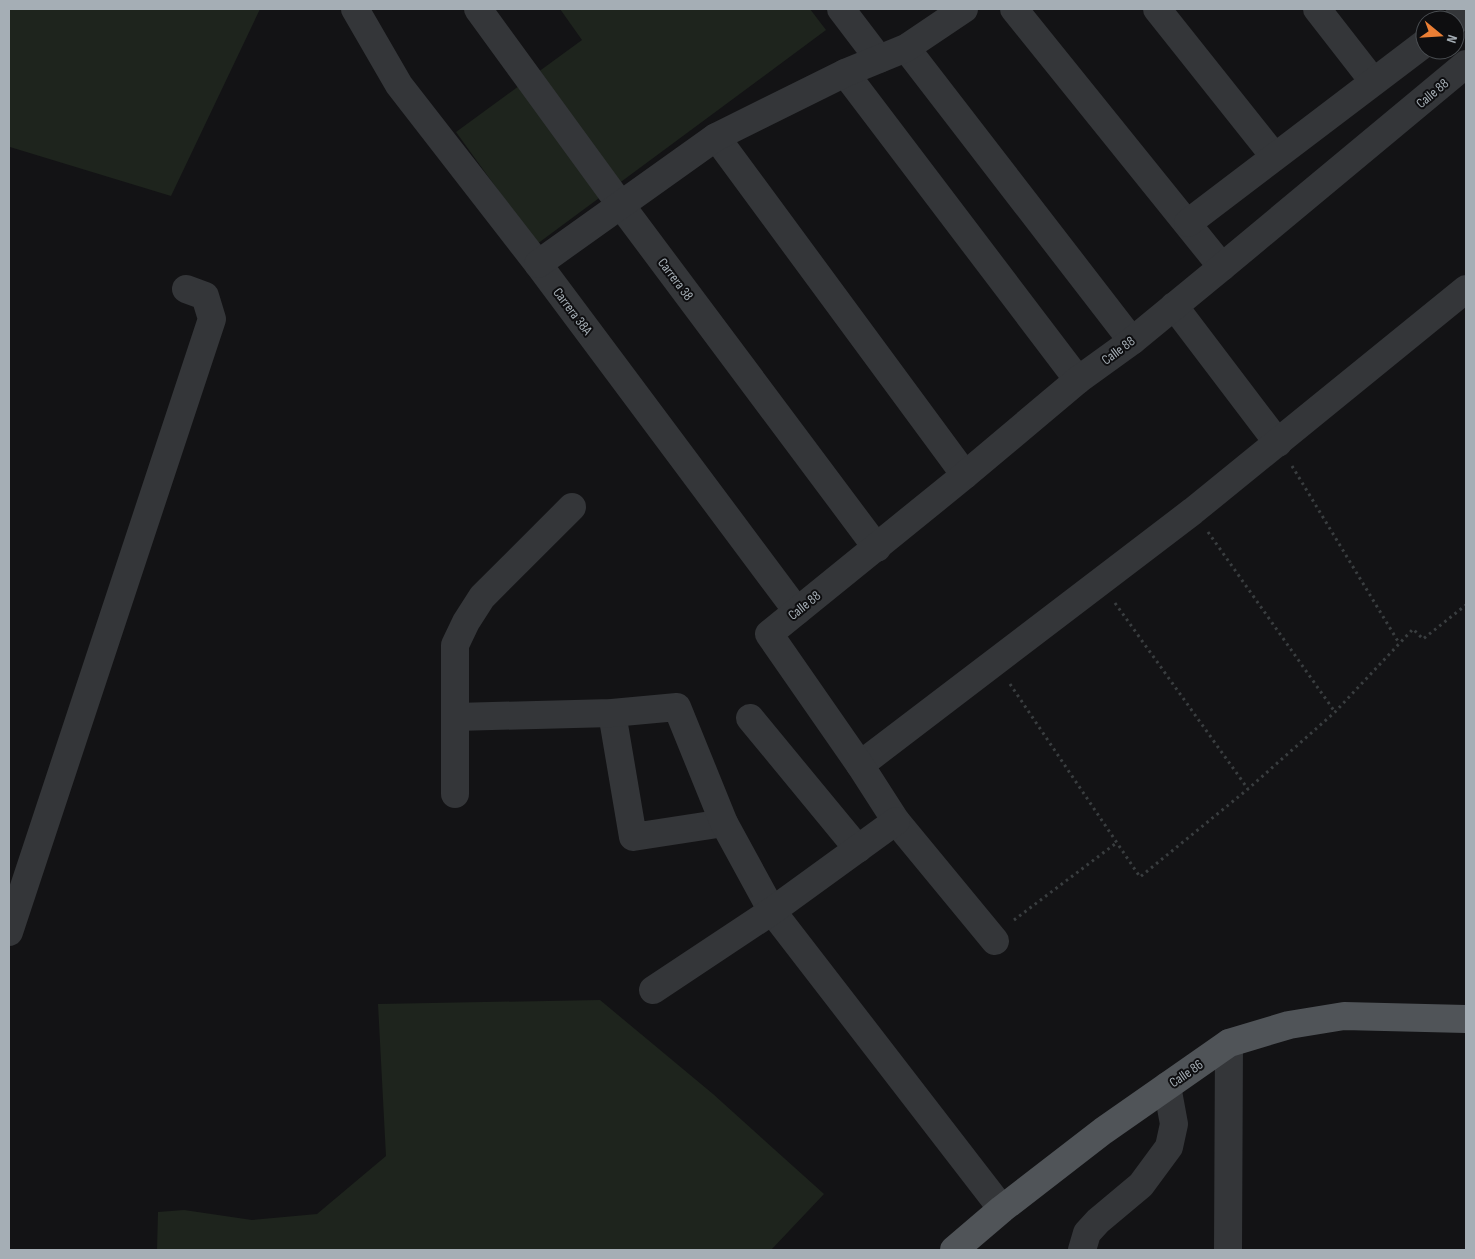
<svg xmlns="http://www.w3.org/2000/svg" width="1475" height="1259" viewBox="0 0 1475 1259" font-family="'Sofia Sans Condensed',sans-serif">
	<rect width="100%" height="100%" fill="#131315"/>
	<!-- green -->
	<g fill="#1e241d">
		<path d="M9 9H260L171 196 10 147 9 149Z"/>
		<path d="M560 9H810L826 30 537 244 456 132 582 40Z"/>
		<path d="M600 1000 713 1094 824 1194 771 1250H157L158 1212 184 1210 252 1220 317 1214 386 1156 378 1004Z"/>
	</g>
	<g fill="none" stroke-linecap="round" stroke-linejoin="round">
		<!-- path -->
		<g stroke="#3a3e40" stroke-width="3" stroke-dasharray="2.5 4" stroke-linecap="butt">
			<path d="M1292 466 1399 643"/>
			<path d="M1208 532 1335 712"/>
			<path d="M1115 603 1248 789"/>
			<path d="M1010 684 1140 877 1248 789 1335 712 1413 629 1423 639 1466 605"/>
			<path d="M1014 920 1115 844"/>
		</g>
		<!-- minor -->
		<g stroke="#343639" stroke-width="28">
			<path d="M355 9 399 85 538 264 797 611"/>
			<path d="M478 9 620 204 877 548"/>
			<path d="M841 9 879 59"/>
			<path d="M1014 9 1222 267"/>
			<path d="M1157 9 1274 156"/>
			<path d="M1317 9 1373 81"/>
			<path d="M1455 21 1466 13"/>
			<path d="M906 48 1132 341"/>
			<path d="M845 73 1078 380"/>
			<path d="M716 137 965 475"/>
			<path d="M1188 223 1425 43"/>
			<path d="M538 264 716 137 845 73 906 48 964 9"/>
			<path d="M1174 306 1278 443"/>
			<path d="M612 713 633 837 724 823"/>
			<path d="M456 717 612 713 677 707 724 823 772 911 1002 1209"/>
			<path d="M750 718 858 849"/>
			<path d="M860 765 1193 511 1466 289"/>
			<path d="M455 794V645L466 622 482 597 572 507"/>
			<path d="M9 932 212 319 205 296 186 289"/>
			<path d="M995 941 896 821 860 765 769 634 965 475 1078 380 1132 341 1222 267 1466 64"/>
			<path d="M653 990 772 911 896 821"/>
			<path d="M1082 1250 1087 1233 1098 1221 1141 1185 1169 1147 1174 1124 1167 1086"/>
			<path d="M1228 1250 1229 1043"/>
		</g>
		<!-- major -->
		<path stroke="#505458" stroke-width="28" d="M954 1250 1002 1209 1103 1131 1229 1043 1289 1025 1344 1016 1466 1019"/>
	</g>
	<g text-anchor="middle" stroke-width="4" stroke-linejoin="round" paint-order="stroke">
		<!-- street labels -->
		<g font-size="14" fill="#a5aeb5" stroke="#0e0e10">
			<text transform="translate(1432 93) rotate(-40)" y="5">Calle 88</text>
			<text transform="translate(676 279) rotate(53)" y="5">Carrera 38</text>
			<text transform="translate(573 311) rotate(53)" y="5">Carrera 38A</text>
			<text transform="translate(1118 350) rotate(-37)" y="5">Calle 88</text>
			<text transform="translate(804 605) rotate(-39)" y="5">Calle 88</text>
			<text transform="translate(1186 1073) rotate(-35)" y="5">Calle 86</text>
		</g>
	</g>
	<!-- border -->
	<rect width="1475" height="1259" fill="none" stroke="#a5aeb5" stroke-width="20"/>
	<!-- north arrow -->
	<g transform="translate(1440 35) rotate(108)"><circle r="24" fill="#0e0e10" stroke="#4a4e52"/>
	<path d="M0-4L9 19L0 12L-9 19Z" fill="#eb7f35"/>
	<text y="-8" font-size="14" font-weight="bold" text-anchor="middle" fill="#a5aeb5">N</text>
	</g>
</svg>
